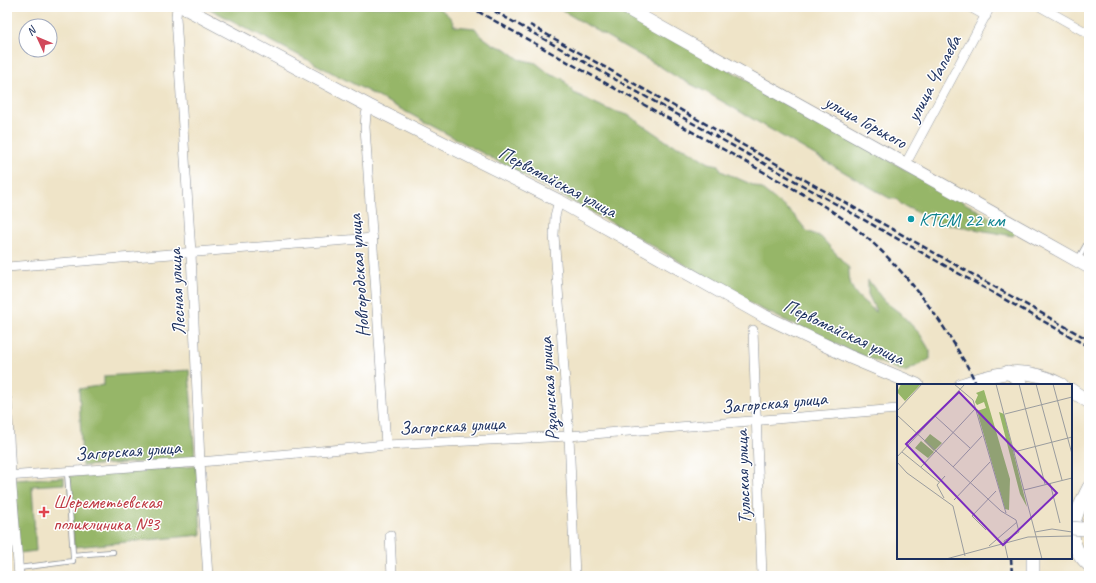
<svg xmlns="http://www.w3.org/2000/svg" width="1096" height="583" viewBox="0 0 1096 583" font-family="Caveat,sans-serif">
	<rect width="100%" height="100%" fill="#fff"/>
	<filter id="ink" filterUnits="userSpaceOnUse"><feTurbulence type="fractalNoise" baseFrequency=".025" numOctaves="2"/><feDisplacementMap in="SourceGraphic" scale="8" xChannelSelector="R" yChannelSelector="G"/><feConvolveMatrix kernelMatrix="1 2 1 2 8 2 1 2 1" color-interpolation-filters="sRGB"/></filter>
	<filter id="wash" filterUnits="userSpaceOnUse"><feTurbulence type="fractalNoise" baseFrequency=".012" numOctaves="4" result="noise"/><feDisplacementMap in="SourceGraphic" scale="16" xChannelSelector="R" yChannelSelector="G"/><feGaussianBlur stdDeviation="0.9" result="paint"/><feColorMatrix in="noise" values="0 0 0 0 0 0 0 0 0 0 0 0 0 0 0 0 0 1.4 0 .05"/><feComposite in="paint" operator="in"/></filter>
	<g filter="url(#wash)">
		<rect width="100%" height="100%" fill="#efe4c8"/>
		<!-- forest -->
		<g fill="#96b668" stroke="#587263">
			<path d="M206 7H436C444 11 452 17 454 26L475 28 480 35 494 45 506 49 519 59 536 63 551 75 562 78 574 93 607 109 628 115 669 143 686 149 709 163 719 165 721 171 762 189 793 214 807 231 821 237 849 268C848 294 861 298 877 313L868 294V280L884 301 900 313 920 334 930 351V359L905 372 851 351 759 308 629 232 371 93Z"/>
			<path d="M556 7H618L1016 232 1013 236 940 223 902 205 896 199 889 198 706 92 675 76 661 67 627 48Z"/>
			<path d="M189 370 195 459 82 466 79 389 104 385V376Z"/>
			<path d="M197 466 201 535 74 547 69 476Z"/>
			<path d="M64 477V484L32 486 36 551 19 553 14 480Z"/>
		</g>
	</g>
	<g filter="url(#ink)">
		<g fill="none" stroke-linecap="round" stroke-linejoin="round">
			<defs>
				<g id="lane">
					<path d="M1078 259 1089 240"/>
					<path d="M67 471 73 555"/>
					<path d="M19 568 73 561V555L113 552"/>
				</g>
				<g id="street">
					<path d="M177 7 176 17 191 253 200 462 208 576"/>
					<path d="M970 7 986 16"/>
					<path d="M1041 7 1089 34"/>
					<path d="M369 106 366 114 365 127 386 445"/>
					<path d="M905 165 990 7"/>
					<path d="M559 201 555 216 554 235 569 436 575 576"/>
					<path d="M7 267 373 238"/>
					<path d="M753 330 762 576"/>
					<path d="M7 400 11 475 19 576"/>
					<path d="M7 476 200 462 386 445 569 436 898 409"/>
					<path d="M390 535 392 576"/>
				</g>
				<g id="secondary">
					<path d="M183 7 369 106 559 201 764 316 850 357 917 385"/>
					<path d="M624 7 1089 267"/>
					<path d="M1008 372 1015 377 1022 385"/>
					<path d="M961 385C998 372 1026 365 1062 385"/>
					<path d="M1071 390 1089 402"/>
					<path d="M1089 487C1075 516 1061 540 1089 565"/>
					<path d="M1033 558V576"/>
				</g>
			</defs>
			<!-- lane casing -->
			<use href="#lane" stroke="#858a93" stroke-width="6"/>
			<!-- street casing -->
			<use href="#street" stroke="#858a93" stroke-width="10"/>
			<!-- secondary casing -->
			<use href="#secondary" stroke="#858a93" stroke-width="14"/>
			<!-- lane -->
			<use href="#lane" stroke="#fff" stroke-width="4.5"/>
			<!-- street -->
			<use href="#street" stroke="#fff" stroke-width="9"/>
			<!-- secondary -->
			<use href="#secondary" stroke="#fff" stroke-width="13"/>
			<!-- rail -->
			<g stroke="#1b2f5e" stroke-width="2.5" stroke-dasharray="6 3" stroke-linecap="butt">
				<path d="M470 7 817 202C827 208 837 214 846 221 890 253 928 300 956 347 963 360 972 372 976 385"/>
				<path d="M487 7 1089 347"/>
				<path d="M530 25 1089 340"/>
				<path d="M1011 558 1012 576"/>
			</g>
			<defs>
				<path id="secondary-bridge" d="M1071 528 1083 529 1089 527"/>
			</defs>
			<!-- secondary-bridge casing -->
			<use href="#secondary-bridge" stroke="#858a93" stroke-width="14" stroke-linecap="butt"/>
			<!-- secondary-bridge -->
			<use href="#secondary-bridge" stroke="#fff" stroke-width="13"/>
		</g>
	</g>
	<!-- markers -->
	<circle fill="#0f9aa8" stroke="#fff" stroke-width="1.5" cx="911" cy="219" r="4"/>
	<path fill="#e0444e" stroke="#fff" stroke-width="1.5" d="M42 506h4v4h4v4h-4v4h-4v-4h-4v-4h4z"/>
	<g text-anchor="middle" stroke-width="3" stroke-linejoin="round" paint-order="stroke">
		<!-- street labels -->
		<g font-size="19" fill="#1b2f5e" stroke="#fff">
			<text transform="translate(933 78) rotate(-62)" y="7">улица Чапаева</text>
			<text transform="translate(866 121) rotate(29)" y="7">улица Горького</text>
			<text transform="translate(558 181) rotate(28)" y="7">Первомайская улица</text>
			<text transform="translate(358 276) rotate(-94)" y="7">Новгородская улица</text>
			<text transform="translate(176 292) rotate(-93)" y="7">Лесная улица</text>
			<text transform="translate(844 331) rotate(25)" y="7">Первомайская улица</text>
			<text transform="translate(548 389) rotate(-94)" y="7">Рязанская улица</text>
			<text transform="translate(774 402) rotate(-5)" y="7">Загорская улица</text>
			<text transform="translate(452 425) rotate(-3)" y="7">Загорская улица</text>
			<text transform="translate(128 450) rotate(-4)" y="7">Загорская улица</text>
			<text transform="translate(742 477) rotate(-92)" y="7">Тульская улица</text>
		</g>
		<!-- culture labels -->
		<g font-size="19" fill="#0d838f" stroke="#fff" text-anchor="start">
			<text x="919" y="226">КТСМ 22 км</text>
		</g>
		<!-- health labels -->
		<g font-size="19" fill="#be3a42" stroke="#fff" text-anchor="start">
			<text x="53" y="508">Шереметьевская<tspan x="53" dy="22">поликлиника №3</tspan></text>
		</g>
	</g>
	<!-- overview -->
	<g transform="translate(897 384)">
		<rect width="175" height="175" fill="#efe4c8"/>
		<path d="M4 0H24L8 17 0 8ZM87 6 113 95 112 126 108 125 80 27 89 24 87 18 80 21 78 18 81 11 79 9ZM102 28 107 30 130 123 123 110ZM33 50 45 59 37 67 27 57ZM24 57 37 68 31 74 18 64Z" fill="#96b668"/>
		<path fill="none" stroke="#9a9c9e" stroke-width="1" d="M57 0 76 16 109 129M99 0 145 175M122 0 148 100M139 0 165 96M156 0 175 70M0 27 25 0M108 30 175 13M0 31 104 127 119 136 122 148 107 157 111 175M38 32 73 64M5 68 42 98M117 68 175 53M0 73 68 0M0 78 10 89 56 122 68 172M24 83 78 25M56 83 85 52M153 99 163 139M127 106 175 94M47 114 40 101 48 92M57 116 93 78M89 146 75 132 99 107M138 148 155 145 175 148M92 162 120 138M49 175 131 153 175 152"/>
		<path fill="#7b2cbf" fill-opacity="0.15" stroke="#7b2cbf" stroke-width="2" d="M62 8 160 109 106 161 9 60Z"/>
		<rect width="175" height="175" fill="none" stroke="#1b2f5e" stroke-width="2"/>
	</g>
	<!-- margin -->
	<rect width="1096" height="583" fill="none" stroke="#fff" stroke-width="24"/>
	<!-- north arrow -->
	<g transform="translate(38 38) rotate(314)"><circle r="19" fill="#ffffff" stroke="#a4acbf"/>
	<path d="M0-3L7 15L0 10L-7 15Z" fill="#d1495b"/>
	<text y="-6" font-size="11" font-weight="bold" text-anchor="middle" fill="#1b2f5e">N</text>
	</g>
</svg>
